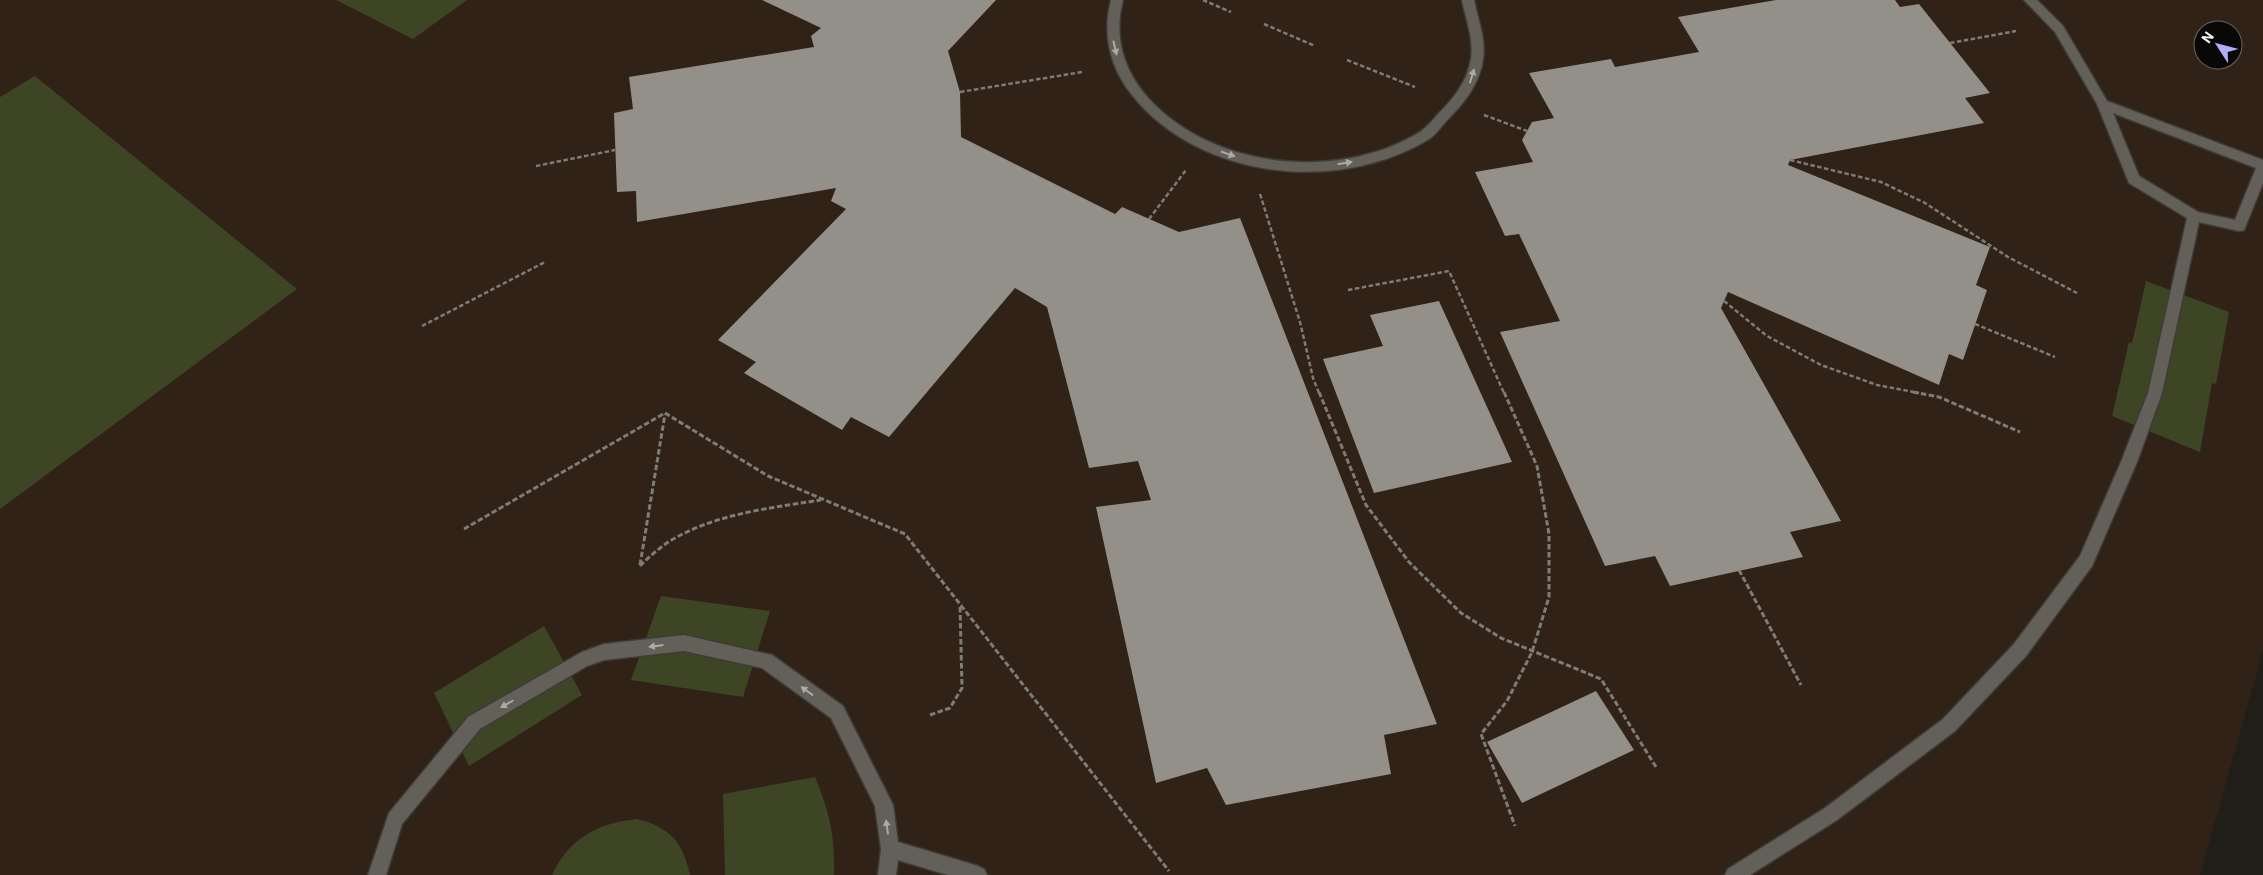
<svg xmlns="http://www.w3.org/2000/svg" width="2263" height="875" viewBox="0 0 2263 875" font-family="Roboto,sans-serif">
	<rect width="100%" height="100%" fill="#201e18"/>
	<!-- education -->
	<path fill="#302216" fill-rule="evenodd" d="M0 0H2263V651L2200 875H0ZM2203 30H2233V60H2203Z"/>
	<!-- green -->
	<g fill="#3d4525">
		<path d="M336 0H467L413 39Z"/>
		<path d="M35 76 297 289 0 509V97Z"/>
		<path d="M2146 281 2229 312 2216 384 2212 383 2200 452 2112 416 2129 342 2132 343Z"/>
		<path d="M661 596 770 611 743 697 631 680Z"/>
		<path d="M544 626 582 695 469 766 434 693Z"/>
		<path d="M815 777C830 813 835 837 834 875H725L723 794Z"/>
		<path d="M637 819C671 828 682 841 690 875H552C569 838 598 823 637 819Z"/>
	</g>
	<!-- building -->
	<g fill="#929088">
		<path d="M762 0H996L948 51 960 92 961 137 1115 214 1122 207 1179 232 1240 218 1437 724 1384 735 1391 774 1226 805 1207 768 1156 783 1096 507 1151 500 1138 461 1089 468 1047 307 1015 288 889 437 851 417 842 430 744 373 756 362 718 340 846 209 831 201 836 188 637 222 636 191 617 192 614 113 633 109 629 77 814 47 811 36 821 28Z"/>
		<path d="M1776 0H1895L1900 7 1919 4 1990 93 1965 98 1984 123 1790 160 1788 165 1990 247 1976 285 1987 290 1963 360 1949 354 1939 385 1728 292 1721 308 1841 521 1790 532 1803 557 1670 586 1655 556 1605 566 1500 332 1560 321 1519 234 1505 236 1475 172 1533 162 1522 140 1532 122 1554 118 1529 73 1611 59 1615 67 1699 52 1678 17Z"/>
		<path d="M1439 301 1512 462 1374 493 1323 359 1383 346 1370 315Z"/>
		<path d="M1596 691 1634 750 1522 803 1487 742Z"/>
	</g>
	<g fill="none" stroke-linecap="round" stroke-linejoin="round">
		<defs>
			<g id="minor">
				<path d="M1111 0H1123C1114 34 1122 65 1143 92 1206 169 1337 183 1420 132 1427 127 1433 120 1439 113 1454 98 1467 82 1471 59 1474 39 1466 20 1462 0H1474C1478 20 1486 39 1483 59 1480 82 1466 101 1450 117 1443 124 1437 134 1429 139 1339 194 1200 180 1132 95 1110 68 1102 34 1111 0Z"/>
				<path d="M2024 0H2037L2063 26 2107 101 2263 160V183L2244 230 2239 231 2199 222 2162 393 2137 462 2092 566 2026 656 1955 731 1837 820 1750 875H1725L1728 869 1825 808 1943 719 2014 644 2080 556 2121 462 2148 393 2187 218 2129 183 2097 104 2055 32ZM2113 113 2256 168 2235 220 2198 212 2139 176Z"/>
				<path d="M684 635 772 655 843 706 893 805 898 842 978 866 984 869 987 875H948L898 860 896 875H878L881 849 875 806 831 718 762 668 684 651 604 660 587 666 480 729 402 824 386 875H368L389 813 468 717 582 652 604 644Z"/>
			</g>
		</defs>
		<!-- minor casing -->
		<use href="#minor" stroke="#3e3c38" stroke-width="3"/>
		<!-- path-far1 -->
		<g stroke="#7e7c77" stroke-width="2.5" stroke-dasharray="4.5 2.5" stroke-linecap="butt">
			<path d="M1203 0 1231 12"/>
			<path d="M1264 24 1315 46"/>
			<path d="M1950 43 2016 31"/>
			<path d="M1347 60 1415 87"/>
			<path d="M960 92 1082 72"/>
			<path d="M1484 115 1527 131"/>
			<path d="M1790 160 1881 182 1925 203 2008 257 2077 293"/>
			<path d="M536 166 615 150"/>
			<path d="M1260 194 1300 322 1313 378 1319 393"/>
			<path d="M1149 219 1186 170"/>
			<path d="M1348 290 1449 271 1504 393"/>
			<path d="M1724 301 1767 336 1821 365 1877 385 1919 393"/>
			<path d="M1975 324 2055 357"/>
			<path d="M422 326 545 262"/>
		</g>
		<!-- path -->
		<g stroke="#7e7c77" stroke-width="3" stroke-dasharray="5.5 2.5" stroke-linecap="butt">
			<path d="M1319 392 1366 505 1409 562 1461 613 1501 638 1601 679 1656 767"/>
			<path d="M1504 392 1537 466 1549 534V597L1532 652 1507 701 1481 734 1515 826"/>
			<path d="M1913 392 1939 397 2020 432"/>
			<path d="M665 413 768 476 905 534 1169 871"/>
			<path d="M464 529 665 413"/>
			<path d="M640 565 665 414"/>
			<path d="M640 566C649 557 659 548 670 541 714 514 770 508 821 500"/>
			<path d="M1739 570 1801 685"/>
			<path d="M930 715 950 708 962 688 960 605"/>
		</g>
		<!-- minor -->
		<use href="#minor" fill="#626059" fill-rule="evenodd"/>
	</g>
	<!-- one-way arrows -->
	<defs><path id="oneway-solid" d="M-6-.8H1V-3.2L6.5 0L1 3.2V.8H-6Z" transform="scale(1.25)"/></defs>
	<g fill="#acaaa4">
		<use href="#oneway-solid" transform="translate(1115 48) rotate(77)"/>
		<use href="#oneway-solid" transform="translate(1472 76) rotate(-73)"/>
		<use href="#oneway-solid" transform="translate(1228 154) rotate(19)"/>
		<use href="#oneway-solid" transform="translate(1345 163) rotate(-9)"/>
		<use href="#oneway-solid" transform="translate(656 646) rotate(173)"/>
		<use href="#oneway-solid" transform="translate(807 691) rotate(-144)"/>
		<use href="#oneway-solid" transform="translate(507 704) rotate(150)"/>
		<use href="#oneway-solid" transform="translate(887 827) rotate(-98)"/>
	</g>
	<!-- north arrow -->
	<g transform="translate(2218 45) rotate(306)"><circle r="24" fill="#090806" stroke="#686664"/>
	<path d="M0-4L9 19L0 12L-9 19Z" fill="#b2adf9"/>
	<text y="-8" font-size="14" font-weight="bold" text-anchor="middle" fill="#f6f4f0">N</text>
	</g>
</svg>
